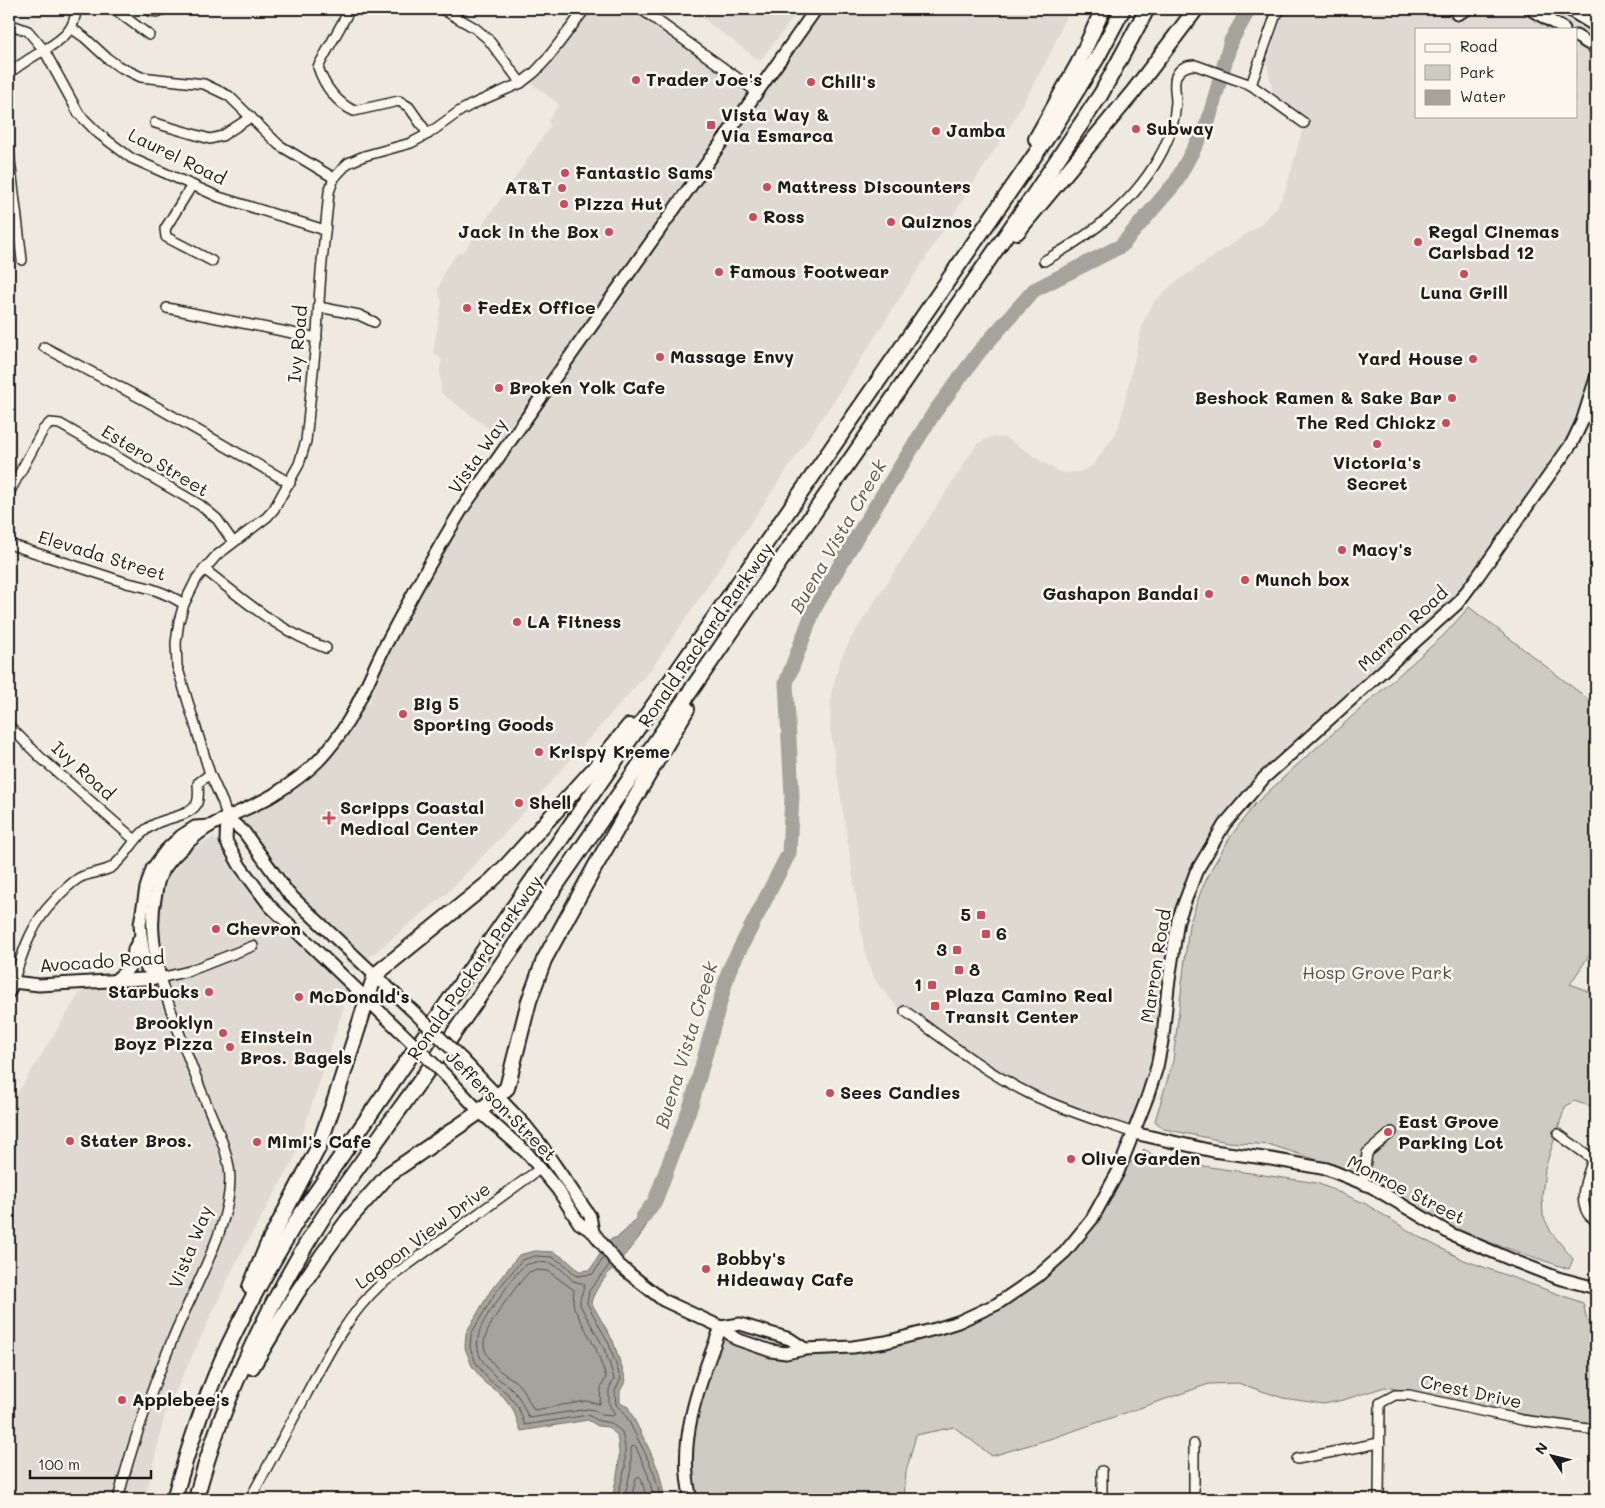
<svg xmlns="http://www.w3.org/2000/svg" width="1605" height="1508" viewBox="0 0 1605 1508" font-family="Mali,sans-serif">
	<rect width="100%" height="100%" fill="#eeeadf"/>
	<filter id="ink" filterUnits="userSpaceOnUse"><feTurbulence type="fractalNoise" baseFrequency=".02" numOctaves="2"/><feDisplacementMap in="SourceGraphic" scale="10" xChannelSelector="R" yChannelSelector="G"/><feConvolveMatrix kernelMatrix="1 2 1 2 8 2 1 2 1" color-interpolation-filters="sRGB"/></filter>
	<g filter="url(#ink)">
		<!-- built -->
		<g fill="#dedad1" fill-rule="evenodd">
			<path d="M588 9H638L755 92 507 442 441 393 440 367 442 360 433 352 442 301 438 290 445 269 456 255 466 249 551 125 548 121 559 104 528 81Z"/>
			<path d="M690 9H800L760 61Z"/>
			<path d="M816 9H1069L1050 54 1012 123 837 396 652 668 507 831 446 894 354 970 339 953 281 897 259 865 228 810 256 801 289 784 370 701 401 612 416 584Z"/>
			<path d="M1285 9H1551L1596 36V377L1584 417 1479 577 1253 789 1186 895 1163 1034 1135 1129 1035 1095 997 1076 896 1005 879 986 873 975 865 954 830 728 831 693 840 661 850 640 977 444 990 437 1006 438 1057 471 1064 473 1080 472 1093 465 1114 436 1119 426 1143 322 1155 300 1173 284 1260 225 1278 206 1286 189 1304 124 1275 103 1267 63 1281 16ZM1416 29H1576V116H1416Z"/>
			<path d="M214 837 290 933 350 988 294 1159 235 1264 165 1414 145 1499H9V1107L84 986 158 980 154 921 169 876 189 851Z"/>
		</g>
		<!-- green -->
		<g fill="#ceccc2" stroke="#75746f">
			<path d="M1469 607 1588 699 1596 703V945L1570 984 1590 992 1594 989 1596 990V1108L1574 1101 1565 1107 1545 1168 1542 1196 1543 1216 1551 1232 1573 1259 1569 1269 1444 1227 1386 1190 1351 1171 1271 1145 1228 1142 1164 1129 1155 1121 1173 1061 1189 925 1201 891 1213 866 1231 836 1254 805 1296 766 1444 635Z"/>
			<path d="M1144 1149 1155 1156 1190 1164 1317 1183 1364 1203 1419 1237 1464 1260 1583 1303 1587 1320 1596 1327V1425L1537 1417 1385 1387 1343 1400 1324 1404 1283 1398 1238 1383 1209 1384 1053 1438 992 1456 954 1427 916 1435 906 1472 904 1499H696C695 1492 692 1484 691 1476 686 1426 708 1379 723 1333L788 1351 926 1337 1045 1274 1125 1168Z"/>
		</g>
		<!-- water -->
		<path fill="#a6a39d" stroke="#6f6d69" d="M655 1201C650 1229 630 1249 612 1269 604 1279 595 1289 591 1302L613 1341 626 1380 620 1391V1403L628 1407 650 1451 659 1472 665 1499H612C617 1474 622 1462 617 1435L608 1427 598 1426 588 1420 521 1431 513 1409 503 1396 485 1383 472 1366 465 1348 466 1333 491 1290 519 1255 535 1251 554 1252 567 1260 579 1271 590 1270 609 1240 618 1237 627 1229 650 1202Z"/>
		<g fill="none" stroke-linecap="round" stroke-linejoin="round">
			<!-- shore -->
			<g stroke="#535250" stroke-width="1">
				<path d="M604 1257 593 1274 577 1276 564 1264 552 1257 535 1256 522 1260 495 1293 471 1334 470 1348 476 1363 488 1379 507 1393 518 1407 525 1425 588 1415 599 1421 611 1423 622 1432 625 1447V1468L617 1499"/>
				<path d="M536 1262 551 1263 561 1269 573 1281 585 1284 580 1299V1305L603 1346 610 1365 614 1379 609 1389V1404L615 1414 613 1416 602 1415 594 1410 588 1409 529 1418C523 1407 521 1398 511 1388 506 1383 498 1380 493 1374 464 1346 481 1323 501 1296 506 1288 517 1271 525 1265 528 1264 533 1263 536 1262Z"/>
				<path d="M610 1264 589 1291 587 1303 609 1344 621 1379 615 1391 616 1405 624 1412 645 1453 654 1473 661 1499"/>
				<path d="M537 1270 548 1271 574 1290 573 1301 574 1308 596 1349 606 1377 601 1388 600 1404 586 1401 534 1410C528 1400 524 1389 515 1381 509 1376 501 1373 496 1367 491 1361 484 1352 484 1344 484 1327 517 1285 529 1272Z"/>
				<path d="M624 1499 631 1469V1448L633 1446 636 1447 648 1475 654 1499"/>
				<path d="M631 1499 636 1478 639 1476 641 1478 647 1499"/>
			</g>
			<!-- river -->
			<path stroke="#a6a39d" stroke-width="15" d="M643 1217 655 1201 692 1102 729 970 789 853 792 796 786 683 814 609 862 528 934 413 979 352 1034 290 1121 246 1176 182 1208 122 1231 41 1249 9"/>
			<defs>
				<g id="minor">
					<path d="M114 9 149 35"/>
					<path d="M145 9C151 12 159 13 164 9"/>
					<path d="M350 9 318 67C324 86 337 103 354 111L399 101 409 107 428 134"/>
					<path d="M442 9 475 28 488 39 521 83"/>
					<path d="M641 9 757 92"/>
					<path d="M9 24 28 31 44 50 79 114 99 134 131 158 219 197 325 230"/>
					<path d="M71 28 84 37 107 58 118 66 141 77 204 84 229 96 279 145 334 178"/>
					<path d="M9 73C20 65 31 57 43 51 60 40 75 32 76 9"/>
					<path d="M1251 85 1275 17 1281 9"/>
					<path d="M155 123 210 139 222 136 251 117"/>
					<path d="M9 152 22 260"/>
					<path d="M192 185 165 229 166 237 212 261"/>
					<path d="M1044 261C1093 234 1137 201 1163 150 1170 136 1175 118 1176 102 1176 94 1173 84 1176 76 1180 68 1187 65 1195 65L1251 85 1304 123"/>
					<path d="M319 307 359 315 374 322"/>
					<path d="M167 308 317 338"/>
					<path d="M44 347 148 402 290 483"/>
					<path d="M9 493 43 430 50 423 60 424 200 505 217 519 233 542"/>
					<path d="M9 544 127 583C148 587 165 592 184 604"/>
					<path d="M204 569C243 599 279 632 326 648"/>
					<path d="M9 726 40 757 135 840"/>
					<path d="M227 818 223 803 210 774 177 666 176 643 179 621 184 604 197 578 216 556 267 517 274 509 299 464 306 441 317 332 321 272 329 192 334 178 348 163 364 156 411 143 428 134 460 111 473 104 521 83 535 72 547 59 585 9"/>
					<path d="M9 982H13C23 952 31 924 54 901 61 893 71 883 79 878 89 872 103 873 112 867 129 855 135 833 155 824 166 818 189 816 196 805 200 799 198 789 198 783L210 774"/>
					<path d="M905 1011C945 1040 985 1072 1030 1094 1064 1110 1099 1121 1134 1133"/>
					<path d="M1558 1134 1593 1159 1596 1164"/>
					<path d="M1593 1159C1588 1175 1577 1197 1588 1214 1589 1216 1594 1219 1596 1222"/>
					<path d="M1363 1184 1367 1153 1392 1132"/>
					<path d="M1297 1459 1379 1443"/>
					<path d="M1102 1471V1499"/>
					<path d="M118 1499C132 1444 151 1391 173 1338 192 1290 237 1218 229 1167 224 1139 209 1112 199 1085 185 1050 172 1014 160 978L189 971 253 946"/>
					<path d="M250 1499C269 1464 287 1430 306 1395 328 1354 346 1317 380 1285L541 1168"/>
					<path d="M1194 1499V1444"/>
					<path d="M1379 1499 1380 1403 1395 1395H1409L1522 1420 1596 1430"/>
				</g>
				<g id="major">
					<path d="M1530 9 1564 29"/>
					<path d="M1568 9 1596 26"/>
					<path d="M1457 14 1467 9"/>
					<path d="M1576 36 1596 48"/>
					<path d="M227 818 226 841 240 866 270 906 399 1030"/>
					<path d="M227 818 244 832 288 893 416 1014"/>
					<path d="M160 978C154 948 149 924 156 893 157 887 158 880 161 875 168 859 197 833 212 825 232 814 253 807 273 795 289 785 305 774 318 761 353 725 364 687 386 644 410 599 435 553 462 509L816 9"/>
					<path d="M160 978 146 967 141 936 140 924 146 888 152 869 166 850 181 836 195 827 210 826"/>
					<path d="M114 981 126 971 133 962 134 949 141 936"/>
					<path d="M9 992 13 982 39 985 160 978"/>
					<path d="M462 1059 525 1125 541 1145 590 1216 593 1232"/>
					<path d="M445 1075 479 1111 528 1154 558 1190 579 1223 593 1232 618 1264 631 1275 663 1300 721 1327 736 1339 771 1351 786 1353 805 1349 853 1347 886 1342 939 1328 958 1322 997 1304 1038 1276 1065 1252 1092 1219 1118 1172 1147 1098 1157 1067 1163 1036 1168 987 1178 920 1196 872 1224 825 1264 778 1457 604 1478 576 1572 443 1582 422 1596 378"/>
					<path d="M1134 1133 1213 1151 1271 1159 1327 1169 1372 1187 1451 1234 1517 1262 1558 1278 1596 1288"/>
					<path d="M721 1327 740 1324 790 1339 805 1349"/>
					<path d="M691 1499C676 1440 700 1382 721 1327"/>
				</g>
				<g id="highway">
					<path d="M1036 139 1078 64 1103 9"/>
					<path d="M1017 232 1133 92 1196 9"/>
					<path d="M250 1287 267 1246 319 1146 335 1100 375 975 491 881 509 863 593 770 629 726"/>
					<path d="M252 1367 296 1294 323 1254 348 1220 389 1174 475 1115 507 1088 529 1001 544 960 596 865 687 709"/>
					<path d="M174 1499C187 1453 202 1406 221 1362 243 1312 271 1264 299 1217L1055 126 1097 58 1123 9"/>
					<path d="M196 1499C223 1395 276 1286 336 1198 369 1151 403 1105 436 1059L1035 193 1101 94 1147 9"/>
				</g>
			</defs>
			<!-- minor casing -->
			<use href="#minor" stroke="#1c1c1c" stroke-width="12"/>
			<!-- major casing -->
			<use href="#major" stroke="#1c1c1c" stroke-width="15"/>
			<!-- highway casing -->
			<use href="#highway" stroke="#1c1c1c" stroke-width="18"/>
			<!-- minor -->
			<use href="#minor" stroke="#fbf7ec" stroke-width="9"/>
			<!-- major -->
			<use href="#major" stroke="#fbf7ec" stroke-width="11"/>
			<!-- highway -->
			<use href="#highway" stroke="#fbf7ec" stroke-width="14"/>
			<defs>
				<g id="major-bridge">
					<path d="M416 1014 462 1059"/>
					<path d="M399 1030 445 1075"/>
				</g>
			</defs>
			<!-- major-bridge casing -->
			<use href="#major-bridge" stroke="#1c1c1c" stroke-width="15" stroke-linecap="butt"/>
			<!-- major-bridge -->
			<use href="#major-bridge" stroke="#fbf7ec" stroke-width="11"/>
		</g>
	</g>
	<!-- markers -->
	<g fill="#d1495b" stroke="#fbf7ec" stroke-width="2">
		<circle cx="636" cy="80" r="5"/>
		<circle cx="811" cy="82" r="5"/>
		<rect x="706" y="120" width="10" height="10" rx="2.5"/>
		<circle cx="1136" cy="129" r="5"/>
		<circle cx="936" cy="131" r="5"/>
		<circle cx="565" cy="173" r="5"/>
		<circle cx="767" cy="187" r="5"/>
		<circle cx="562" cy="188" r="5"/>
		<circle cx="564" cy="204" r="5"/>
		<circle cx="753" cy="217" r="5"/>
		<circle cx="891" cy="222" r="5"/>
		<circle cx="609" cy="232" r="5"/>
		<circle cx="1418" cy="242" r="5"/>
		<circle cx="719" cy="272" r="5"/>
		<circle cx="1464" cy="274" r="5"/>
		<circle cx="467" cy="308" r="5"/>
		<circle cx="660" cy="357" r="5"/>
		<circle cx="1473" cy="359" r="5"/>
		<circle cx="499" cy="388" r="5"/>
		<circle cx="1452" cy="398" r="5"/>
		<circle cx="1446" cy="423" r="5"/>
		<circle cx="1377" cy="444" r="5"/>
		<circle cx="1342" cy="550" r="5"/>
		<circle cx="1245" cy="580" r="5"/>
		<circle cx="1209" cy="594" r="5"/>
		<circle cx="517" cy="622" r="5"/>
		<circle cx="403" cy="714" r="5"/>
		<circle cx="539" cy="752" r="5"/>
		<circle cx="519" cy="803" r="5"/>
		<path d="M326.5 810.5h5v5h5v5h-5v5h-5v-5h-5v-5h5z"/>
		<rect x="976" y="910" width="10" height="10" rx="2.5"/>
		<circle cx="216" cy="929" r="5"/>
		<rect x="981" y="929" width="10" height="10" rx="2.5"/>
		<rect x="952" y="945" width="10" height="10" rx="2.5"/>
		<rect x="954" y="965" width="10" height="10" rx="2.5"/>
		<rect x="927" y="980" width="10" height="10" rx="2.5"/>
		<circle cx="209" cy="992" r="5"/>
		<circle cx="299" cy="997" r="5"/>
		<rect x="930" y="1001" width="10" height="10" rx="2.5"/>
		<circle cx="223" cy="1033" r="5"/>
		<circle cx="230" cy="1047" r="5"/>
		<circle cx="830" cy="1093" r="5"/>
		<circle cx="1388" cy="1132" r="5"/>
		<circle cx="70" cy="1141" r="5"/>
		<circle cx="257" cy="1142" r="5"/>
		<circle cx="1071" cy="1159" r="5"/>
		<circle cx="706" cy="1269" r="5"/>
		<circle cx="122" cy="1400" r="5"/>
	</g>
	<g text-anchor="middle" stroke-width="5" stroke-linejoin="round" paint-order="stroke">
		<!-- poi labels -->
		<g font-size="18" font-weight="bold" fill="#1c1c1c" stroke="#fbf7ec" text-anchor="start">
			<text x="646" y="86">Trader Joe's</text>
			<text x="821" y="88">Chili's</text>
			<text x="721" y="121">Vista Way &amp;<tspan x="721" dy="21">Via Esmarca</tspan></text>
			<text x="1146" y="135">Subway</text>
			<text x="946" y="137">Jamba</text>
			<text x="575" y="179">Fantastic Sams</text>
			<text x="777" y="193">Mattress Discounters</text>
			<text x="552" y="194" text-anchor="end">AT&amp;T</text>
			<text x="574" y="210">Pizza Hut</text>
			<text x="763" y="223">Ross</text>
			<text x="901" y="228">Quiznos</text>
			<text x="599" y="238" text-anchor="end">Jack in the Box</text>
			<text x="1428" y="238">Regal Cinemas<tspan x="1428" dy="21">Carlsbad 12</tspan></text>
			<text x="729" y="278">Famous Footwear</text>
			<text x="1464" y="299" text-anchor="middle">Luna Grill</text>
			<text x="477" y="314">FedEx Office</text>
			<text x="670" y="363">Massage Envy</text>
			<text x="1463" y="365" text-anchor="end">Yard House</text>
			<text x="509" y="394">Broken Yolk Cafe</text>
			<text x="1442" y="404" text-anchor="end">Beshock Ramen &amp; Sake Bar</text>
			<text x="1436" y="429" text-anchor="end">The Red Chickz</text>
			<text x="1377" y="469" text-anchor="middle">Victoria's<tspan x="1377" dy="21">Secret</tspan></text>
			<text x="1352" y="556">Macy's</text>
			<text x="1255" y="586">Munch box</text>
			<text x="1199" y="600" text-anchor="end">Gashapon Bandai</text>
			<text x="527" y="628">LA Fitness</text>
			<text x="413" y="710">Big 5<tspan x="413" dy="21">Sporting Goods</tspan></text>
			<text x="549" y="758">Krispy Kreme</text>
			<text x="529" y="809">Shell</text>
			<text x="340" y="814">Scripps Coastal<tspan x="340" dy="21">Medical Center</tspan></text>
			<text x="971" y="921" text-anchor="end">5</text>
			<text x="226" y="935">Chevron</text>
			<text x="996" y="940">6</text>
			<text x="947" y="956" text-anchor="end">3</text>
			<text x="969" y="976">8</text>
			<text x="922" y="991" text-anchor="end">1</text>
			<text x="199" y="998" text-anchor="end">Starbucks</text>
			<text x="945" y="1002">Plaza Camino Real<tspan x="945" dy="21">Transit Center</tspan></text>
			<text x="309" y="1003">McDonald's</text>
			<text x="213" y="1029" text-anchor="end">Brooklyn<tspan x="213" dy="21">Boyz Pizza</tspan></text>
			<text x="240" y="1043">Einstein<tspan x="240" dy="21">Bros. Bagels</tspan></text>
			<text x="840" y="1099">Sees Candies</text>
			<text x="1398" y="1128">East Grove<tspan x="1398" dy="21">Parking Lot</tspan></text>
			<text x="80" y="1147">Stater Bros.</text>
			<text x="267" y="1148">Mimi's Cafe</text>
			<text x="1081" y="1165">Olive Garden</text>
			<text x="716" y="1265">Bobby's<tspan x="716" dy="21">Hideaway Cafe</tspan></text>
			<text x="132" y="1406">Applebee's</text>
		</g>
		<!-- street labels -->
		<g font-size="18" fill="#1c1c1c" stroke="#fbf7ec">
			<text transform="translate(177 157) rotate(26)" y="6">Laurel Road</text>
			<text transform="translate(298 344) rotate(-85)" y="6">Ivy Road</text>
			<text transform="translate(478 456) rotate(-55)" y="6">Vista Way</text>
			<text transform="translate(155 461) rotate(31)" y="6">Estero Street</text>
			<text transform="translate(102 556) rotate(17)" y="6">Elevada Street</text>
			<text transform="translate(1403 629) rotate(-43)" y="6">Marron Road</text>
			<text transform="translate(706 635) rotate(-55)" y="6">Ronald Packard Parkway</text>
			<text transform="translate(83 771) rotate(42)" y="6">Ivy Road</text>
			<text transform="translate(102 962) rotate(-4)" y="6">Avocado Road</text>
			<text transform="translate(1156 966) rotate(-81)" y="6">Marron Road</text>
			<text transform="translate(475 968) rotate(-55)" y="6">Ronald Packard Parkway</text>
			<text transform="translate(501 1106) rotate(45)" y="6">Jefferson Street</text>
			<text transform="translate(1406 1190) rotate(27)" y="6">Monroe Street</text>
			<text transform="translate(423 1236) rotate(-37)" y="6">Lagoon View Drive</text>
			<text transform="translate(191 1247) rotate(-68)" y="6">Vista Way</text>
			<text transform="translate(1471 1392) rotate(12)" y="6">Crest Drive</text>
		</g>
		<!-- park labels -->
		<g font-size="18" fill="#51514e" stroke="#fbf7ec">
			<text x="1377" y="979">Hosp Grove Park</text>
		</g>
		<!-- water labels -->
		<g font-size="19" font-style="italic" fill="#5a5956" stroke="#fbf7ec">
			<text transform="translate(838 536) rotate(-60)" y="7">Buena Vista Creek</text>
			<text transform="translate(686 1045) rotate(-73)" y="7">Buena Vista Creek</text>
		</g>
	</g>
	<!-- margin -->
	<rect width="1605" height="1508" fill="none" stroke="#fbf7ec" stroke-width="30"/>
	<rect x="15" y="15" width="1575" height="1478" fill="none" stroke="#1c1c1c" stroke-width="2" filter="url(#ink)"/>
	<!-- legend -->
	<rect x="1415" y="28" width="162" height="90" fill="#fbf7ec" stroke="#a29f99"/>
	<rect x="1425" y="44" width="25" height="8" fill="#fbf7ec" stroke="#a29f99"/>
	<text x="1460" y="52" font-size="15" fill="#1c1c1c">Road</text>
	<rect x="1425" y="65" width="25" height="15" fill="#ceccc2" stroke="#a29f99"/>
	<text x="1460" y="78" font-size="15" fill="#1c1c1c">Park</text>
	<rect x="1425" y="90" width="25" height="15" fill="#a6a39d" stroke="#a29f99"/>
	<text x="1460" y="102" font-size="15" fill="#1c1c1c">Water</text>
	<!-- north arrow -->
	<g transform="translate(1552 1456) rotate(305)" stroke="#fbf7ec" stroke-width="4" paint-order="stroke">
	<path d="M0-4L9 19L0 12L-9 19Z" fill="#1c1c1c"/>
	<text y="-8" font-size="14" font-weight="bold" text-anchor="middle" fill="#1c1c1c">N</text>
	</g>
	<!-- scale -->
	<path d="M30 1470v8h121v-8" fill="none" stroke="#1c1c1c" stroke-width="2.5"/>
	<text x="38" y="1470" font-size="15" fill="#1c1c1c" stroke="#fbf7ec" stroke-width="4" paint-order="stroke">100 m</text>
</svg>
